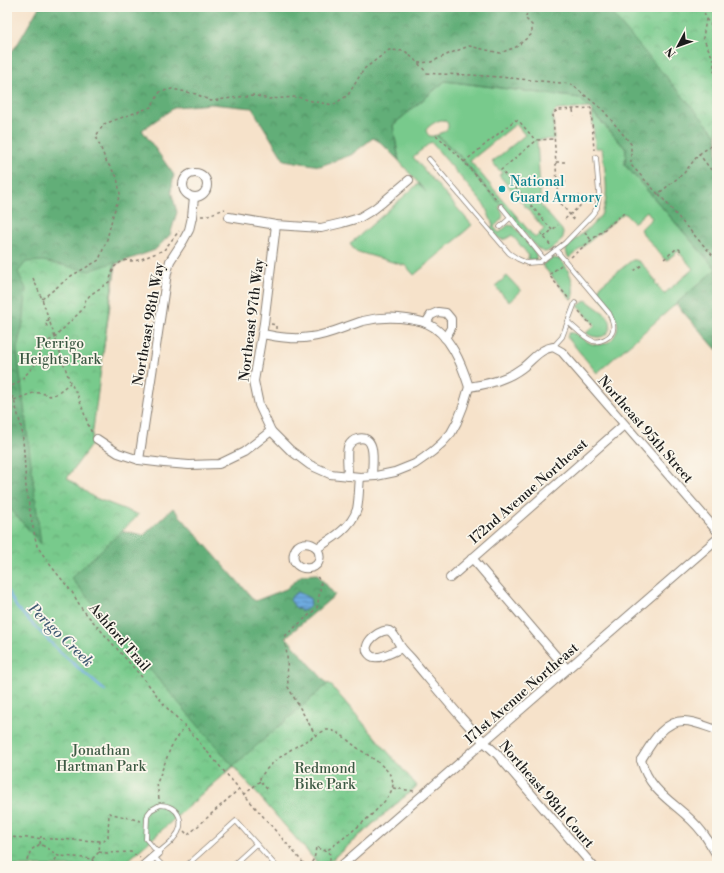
<svg xmlns="http://www.w3.org/2000/svg" width="724" height="873" viewBox="0 0 724 873" font-family="'Libre Bodoni',serif">
	<defs>
		<pattern id="forest-crowns" width="20" height="18" patternUnits="userSpaceOnUse"><rect width="20" height="18" fill="#62ae78"/><path d="M2 6a3 3 0 1 1 6 0M12 15a3 3 0 1 1 6 0" fill="none" stroke="#508d62"/></pattern>
		<pattern id="park-crowns" width="20" height="18" patternUnits="userSpaceOnUse"><rect width="20" height="18" fill="#78ca8c"/><path d="M2 6a3 3 0 1 1 6 0M12 15a3 3 0 1 1 6 0" fill="none" stroke="#67ad78"/></pattern>
		<pattern id="water-rules" width="6" height="5" patternUnits="userSpaceOnUse"><rect width="6" height="5" fill="#6eabe0"/><path d="M0 2.5h6" fill="none" stroke="#5a8ab5"/></pattern>
	</defs>
	<rect width="100%" height="100%" fill="#fbf7ec"/>
	<filter id="ink" filterUnits="userSpaceOnUse"><feTurbulence type="fractalNoise" baseFrequency=".025" numOctaves="2"/><feDisplacementMap in="SourceGraphic" scale="8" xChannelSelector="R" yChannelSelector="G"/><feConvolveMatrix kernelMatrix="1 2 1 2 8 2 1 2 1" color-interpolation-filters="sRGB"/></filter>
	<filter id="wash" filterUnits="userSpaceOnUse"><feTurbulence type="fractalNoise" baseFrequency=".012" numOctaves="4" result="noise"/><feDisplacementMap in="SourceGraphic" scale="16" xChannelSelector="R" yChannelSelector="G"/><feGaussianBlur stdDeviation="0.9" result="paint"/><feColorMatrix in="noise" values="0 0 0 0 0 0 0 0 0 0 0 0 0 0 0 0 0 1.4 0 .05"/><feComposite in="paint" operator="in"/></filter>
	<g filter="url(#wash)">
		<rect width="100%" height="100%" fill="#f6e2ca"/>
		<!-- grass -->
		<g fill="#78ca8c" stroke="#4a7354" fill-rule="evenodd">
			<path d="M445 81 580 98 589 108 557 110 554 113 553 115 554 139 537 140 541 206 562 230C563 233 564 234 563 237 562 241 550 251 546 252 542 252 540 250 537 248L459 155 437 135C440 133 444 132 446 130 450 127 448 121 443 120 439 119 428 126 426 130 427 135 430 138 436 135L458 155 501 205 499 207C506 217 502 219 494 227L499 233 508 225 514 226 534 251 536 254V260L527 259 529 256 512 235C500 244 498 238 490 228L493 225 485 206 431 142 413 157 472 225 462 234V235L414 275 406 266 355 251 350 244 418 184 426 192 399 161 393 125ZM516 124 525 135 492 162 502 173 499 175 544 229 535 238 470 161Z"/>
			<path d="M592 112 626 149 625 165 716 269 597 373 567 337 569 333C579 330 587 349 603 344 608 343 612 340 615 335 628 314 590 300 601 285L631 261C632 260 633 260 634 260 641 259 652 277 656 282L655 283 664 294 693 269 678 251 666 261 640 230 652 218 647 211 634 223 624 213 569 258C567 255 565 251 567 247 569 243 575 240 578 237 586 230 595 224 601 215 611 198 604 167 602 148H595Z"/>
			<path d="M552 258 560 259C570 270 576 286 572 300L542 265Z"/>
			<path d="M507 276 521 291 509 302 495 286Z"/>
			<path d="M586 300C591 304 605 313 608 317 614 326 608 338 597 337 593 337 589 335 586 333L595 325 578 306Z"/>
		</g>
		<!-- forest -->
		<path fill="url(#forest-crowns)" stroke="#3f654a" d="M39 7H717V350L676 304 716 269 625 165 626 149 580 98 445 81 393 125 399 161 380 142 373 138 351 155 320 166 284 160 252 108 211 104 175 107 142 130 174 175 171 191 177 212 170 235 155 250 116 264 93 421 47 483 106 528 144 535 173 508 255 601 286 589 302 575 317 574 335 595 286 637 417 786 324 866H320L234 766 189 806 7 734V57L17 45Z"/>
		<!-- park -->
		<g fill="url(#park-crowns)" stroke="#4a7354">
			<path d="M606 7H717V136Z"/>
			<path d="M43 261 89 271 115 262 91 445 67 478 93 497 139 515 71 578 233 766 329 683 417 786 324 866H320L233 766 122 866H7V505L41 544 17 349 24 319 26 289 18 272 26 262Z"/>
		</g>
		<!-- water -->
		<path fill="url(#water-rules)" stroke="#45647e" d="M298 592 310 598 311 604 307 609 302 611 295 607 290 600 292 596Z"/>
		<g fill="none" stroke-linecap="round" stroke-linejoin="round">
			<!-- stream -->
			<path stroke="#6eabe0" stroke-width="2.5" d="M7 590 17 608 59 651 105 691"/>
		</g>
	</g>
	<g filter="url(#ink)">
		<g fill="none" stroke-linecap="round" stroke-linejoin="round">
			<defs>
				<g id="service">
					<path d="M429 159 509 253 518 259 527 263 540 262 565 243 592 215 597 208 599 193 596 157"/>
					<path d="M501 206 544 259"/>
					<path d="M500 227 510 218"/>
					<path d="M556 250 609 313C614 323 617 333 605 339 601 341 597 342 593 341 584 338 574 327 568 322"/>
					<path d="M553 347 562 337 575 303"/>
					<path d="M160 805C179 805 187 824 174 838 170 844 163 848 158 853L146 839 147 818 148 814 151 810Z"/>
					<path d="M154 857 163 866"/>
					<path d="M186 866 236 821 276 866"/>
					<path d="M232 866 256 844"/>
				</g>
				<g id="minor">
					<circle cx="195" cy="185" r="12"/>
					<path d="M229 217 276 225 321 228 342 223 359 218 374 209 383 202 409 180"/>
					<path d="M276 225 264 323 254 381 259 405 271 431 290 450 310 465 330 474 360 477 376 476 395 472 415 464 425 457 433 451 442 443 451 433 457 422 463 407 469 387"/>
					<path d="M426 323 431 315 438 312 446 313 451 319V328L445 338"/>
					<path d="M262 334C278 337 295 340 311 337 329 335 346 326 363 321 375 318 387 317 399 318 408 319 418 320 426 323 450 333 462 365 469 387"/>
					<path d="M469 387C488 384 506 380 522 368 529 363 537 353 544 350 547 348 550 348 553 347L562 352 717 531"/>
					<path d="M97 439 118 453 139 460 164 463 189 465 219 464 244 452 271 431"/>
					<path d="M139 460 167 273 170 261 183 241 189 230 192 217 194 197"/>
					<path d="M348 476C348 468 346 454 348 447 350 443 353 440 357 439 378 433 372 465 372 476"/>
					<path d="M317 548C330 573 289 575 294 553 297 541 310 541 317 548 332 539 352 527 357 509 359 500 359 486 360 477"/>
					<path d="M472 558 567 669"/>
					<path d="M450 578 624 425"/>
					<path d="M402 648C394 651 378 661 371 656 356 645 384 625 391 632 395 635 398 642 401 647 404 651 408 655 411 658 439 691 465 725 497 754L593 866"/>
					<path d="M641 760C651 797 681 804 702 832 708 839 712 848 717 855"/>
					<path d="M641 760C651 744 663 721 684 721 695 721 707 727 717 730"/>
					<path d="M143 866 158 853"/>
					<path d="M341 866 717 539"/>
				</g>
			</defs>
			<!-- service casing -->
			<use href="#service" stroke="#897f73" stroke-width="5.5"/>
			<!-- minor casing -->
			<use href="#minor" stroke="#897f73" stroke-width="10"/>
			<!-- path -->
			<g stroke="#897f73" stroke-width="1.5" stroke-dasharray="3 3" stroke-linecap="butt">
				<path d="M703 7 706 19 703 38 714 60V71L717 76"/>
				<path d="M706 19 717 31"/>
				<path d="M418 63 431 62 451 53 469 46 500 53 516 47 532 34V25L525 18 530 7"/>
				<path d="M573 110 574 116"/>
				<path d="M436 135 459 156 498 201"/>
				<path d="M699 154 717 142"/>
				<path d="M464 162 515 120 519 121 536 141"/>
				<path d="M556 162H567"/>
				<path d="M557 182H569"/>
				<path d="M659 194 684 224 717 260"/>
				<path d="M201 216H205L225 209"/>
				<path d="M565 219 580 206 579 195"/>
				<path d="M574 220 558 200 553 115V113L559 110 591 108 594 150"/>
				<path d="M552 230 501 170 537 140 554 139"/>
				<path d="M585 232 591 240"/>
				<path d="M541 233 551 246"/>
				<path d="M544 237 558 225"/>
				<path d="M571 257 624 213"/>
				<path d="M664 259 676 249H679L681 251 679 253"/>
				<path d="M561 265 549 275 570 300"/>
				<path d="M634 271 642 265"/>
				<path d="M33 278 42 299 70 382 78 396 89 427 92 433"/>
				<path d="M42 299 71 276 99 260 107 239 113 215 120 194 117 177 106 161 96 136 104 124 151 107 160 92 172 89 196 94 211 101 253 95 269 99 297 97 316 102 333 105 348 95 364 69 389 50 405 51 418 63 427 73 439 74 470 75 500 77 571 84 603 110 631 144V165L658 194 684 173 699 154 712 171 717 173"/>
				<path d="M579 311 592 326"/>
				<path d="M7 314V326"/>
				<path d="M49 320 46 321V324L47 326H51"/>
				<path d="M271 324 276 325V329"/>
				<path d="M7 379 9 388 14 400 22 430 24 452 26 487 31 518 37 546 51 566 72 592 82 609 148 684 166 707 185 726 306 866"/>
				<path d="M7 389 20 381 34 366 39 357 43 345 48 341 55 338 59 333 83 309 85 301 90 295 109 282 114 267 121 262 126 260 131 261 139 260 164 250 179 231"/>
				<path d="M14 400C29 395 35 389 50 396L56 394 70 383"/>
				<path d="M316 736 288 687 287 655 284 637 317 608 321 584 316 574"/>
				<path d="M393 788 414 791"/>
				<path d="M267 789 260 781V778C272 759 296 746 315 736 318 734 323 731 326 730 337 729 347 740 355 746 366 755 399 771 392 789 386 807 345 837 329 849L322 851 316 846"/>
				<path d="M244 795 260 781"/>
				<path d="M159 799 157 783 171 747 185 726"/>
				<path d="M184 831 188 835 239 789"/>
				<path d="M7 837 100 841"/>
				<path d="M40 844 41 836"/>
				<path d="M99 852 106 853 131 852 140 858"/>
				<path d="M92 859 95 866"/>
				<path d="M26 866 27 860 31 850 40 844 49 849 58 856 75 857 92 859 99 852 100 841H104L108 837 109 813 141 821"/>
				<path d="M53 866V863L58 856"/>
				<path d="M307 866C315 861 315 856 316 846"/>
				<path d="M320 866 322 864 330 861V854L325 850"/>
			</g>
			<!-- service -->
			<use href="#service" stroke="#fff" stroke-width="4"/>
			<!-- minor -->
			<use href="#minor" stroke="#fff" stroke-width="8"/>
		</g>
	</g>
	<!-- markers -->
	<circle fill="#0f9aa8" stroke="#fbf7ec" stroke-width="1.5" cx="502" cy="189" r="4"/>
	<g text-anchor="middle" stroke-width="3.5" stroke-linejoin="round" paint-order="stroke">
		<!-- culture labels -->
		<g font-size="14" fill="#0d838f" stroke="#fbf7ec" text-anchor="start">
			<text x="510" y="186">National<tspan x="510" dy="16">Guard Armory</tspan></text>
		</g>
		<!-- street labels -->
		<g font-size="14" fill="#1c1c1c" stroke="#fbf7ec">
			<text transform="translate(251 320) rotate(-83)" y="5">Northeast 97th Way</text>
			<text transform="translate(148 324) rotate(-80)" y="5">Northeast 98th Way</text>
			<text transform="translate(646 429) rotate(49)" y="5">Northeast 95th Street</text>
			<text transform="translate(528 491) rotate(-41)" y="5">172nd Avenue Northeast</text>
			<text transform="translate(120 637) rotate(49)" y="5">Ashford Trail</text>
			<text transform="translate(521 693) rotate(-41)" y="5">171st Avenue Northeast</text>
			<text transform="translate(547 794) rotate(49)" y="5">Northeast 98th Court</text>
		</g>
		<!-- park labels -->
		<g font-size="14" fill="#3c5943" stroke="#fbf7ec">
			<text x="60" y="348">Perrigo<tspan x="60" dy="16">Heights Park</tspan></text>
			<text x="101" y="755">Jonathan<tspan x="101" dy="16">Hartman Park</tspan></text>
			<text x="325" y="773">Redmond<tspan x="325" dy="16">Bike Park</tspan></text>
		</g>
		<!-- water labels -->
		<g font-size="15" font-style="italic" fill="#415c74" stroke="#fbf7ec">
			<text transform="translate(61 635) rotate(44)" y="5">Perigo Creek</text>
		</g>
	</g>
	<!-- margin -->
	<rect width="724" height="873" fill="none" stroke="#fbf7ec" stroke-width="24"/>
	<!-- north arrow -->
	<g transform="translate(678 46) rotate(229)" stroke="#fbf7ec" stroke-width="3" paint-order="stroke">
	<path d="M0-3L7 15L0 10L-7 15Z" fill="#1c1c1c"/>
	<text y="-6" font-size="11" font-weight="bold" text-anchor="middle" fill="#1c1c1c">N</text>
	</g>
</svg>
